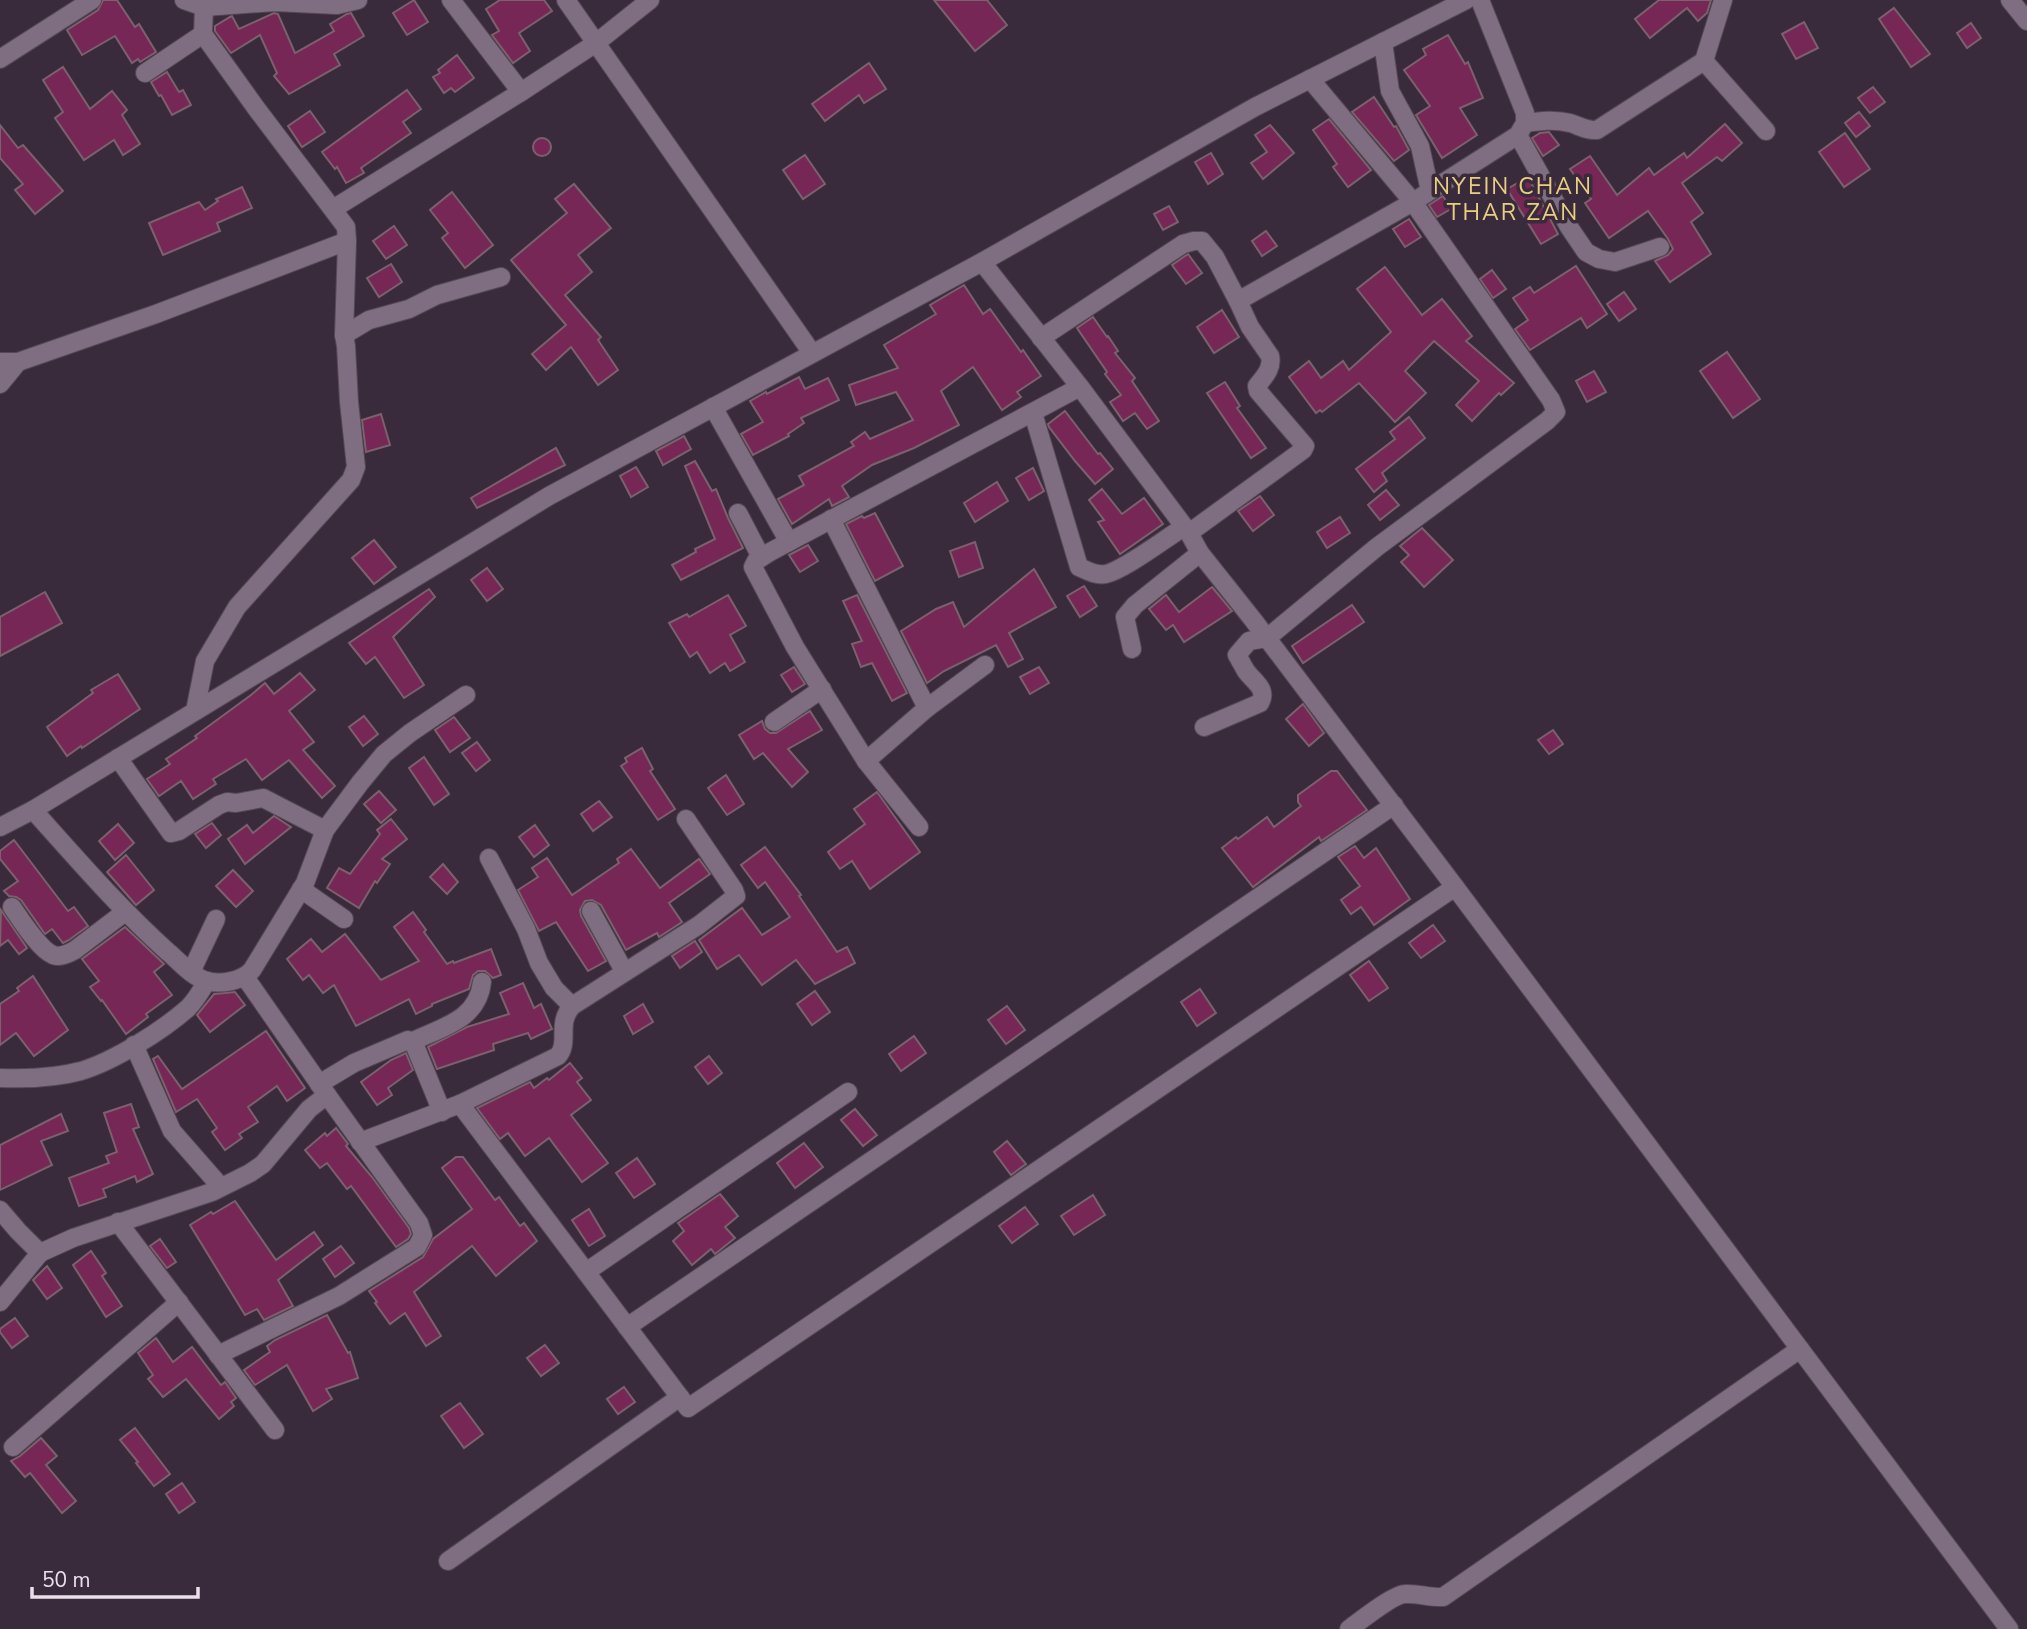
<svg xmlns="http://www.w3.org/2000/svg" width="2027" height="1629" viewBox="0 0 2027 1629" font-family="'Nunito Sans',sans-serif">
	<rect width="100%" height="100%" fill="#392b3b"/>
	<!-- building -->
	<g fill="#772756" stroke="#7a616d" stroke-width="2">
		<path d="M103 0H117L135 27 139 24 156 52 140 62 138 59 132 63 115 36 82 55 67 30 98 10Z"/>
		<path d="M414 0 428 22 407 35 393 13Z"/>
		<path d="M500 0H544L552 11 519 33 530 51 513 63 492 35 499 31 486 9Z"/>
		<path d="M934 0H987L1007 25 975 51Z"/>
		<path d="M1659 0H1711L1707 13 1698 21 1687 8 1650 38 1635 19Z"/>
		<path d="M1894 8 1930 54 1911 67 1879 19Z"/>
		<path d="M274 13 278 14 295 53 334 31 330 24 347 14 351 13 364 36 334 54 340 65 289 94 274 76 277 73 260 35 231 53 215 31V26L230 17 232 16 239 29Z"/>
		<path d="M1804 22 1818 48 1796 59 1782 34Z"/>
		<path d="M1971 23 1981 38 1967 48 1957 33Z"/>
		<path d="M1448 35 1465 64 1468 62 1483 98 1460 108 1477 135 1442 158 1416 115 1430 106 1404 70 1426 55 1423 49Z"/>
		<path d="M457 55 474 78 455 92 451 88 444 93 433 77 440 73 438 70Z"/>
		<path d="M869 63 886 89 864 103 859 95 825 121 812 104Z"/>
		<path d="M63 67 90 109 112 91 127 110 122 115 140 144 123 155 114 140 84 160 55 118 63 112 43 80Z"/>
		<path d="M167 72 179 92 183 90 191 105 172 115 161 95 159 96 151 82Z"/>
		<path d="M1873 87 1885 102 1870 113 1858 98Z"/>
		<path d="M407 90 421 109 403 122 411 133 361 168 364 173 346 183 337 167 335 169 322 152Z"/>
		<path d="M1374 97 1394 127 1396 126 1409 150 1394 161 1352 112Z"/>
		<path d="M310 111 325 132 302 147 288 126Z"/>
		<path d="M1859 112 1870 126 1856 137 1845 123Z"/>
		<path d="M1329 119 1371 170 1348 187 1333 167 1337 164 1313 130Z"/>
		<path d="M1725 124 1742 143 1722 161 1717 157 1682 183 1703 213 1691 222 1711 254 1670 282 1655 261 1668 255 1673 249 1668 239 1648 211 1609 238 1585 203 1591 199 1570 169 1590 156 1617 195 1649 168 1654 175 1684 153 1687 158Z"/>
		<path d="M0 125 18 148 23 145 63 191 35 214 15 190 23 184 0 158Z"/>
		<path d="M1270 125 1294 153 1263 179 1251 163 1267 152 1255 135Z"/>
		<path d="M1549 132 1559 145 1543 156 1532 138 1540 133Z"/>
		<path d="M1845 133 1870 169 1844 187 1819 152Z"/>
		<circle cx="542" cy="147" r="9"/>
		<path d="M1211 153 1223 174 1208 184 1195 162Z"/>
		<path d="M805 155 825 184 803 199 783 170Z"/>
		<path d="M1528 177 1558 234 1541 244 1507 189Z"/>
		<path d="M574 184 611 228 578 255 592 272 565 295 601 337 598 340 618 370 598 385 571 347 546 370 532 354 566 325 511 260 567 213 555 199Z"/>
		<path d="M242 187 252 208 217 223 220 231 163 255 149 223 199 202 205 210 218 201 216 199Z"/>
		<path d="M452 192 493 245 465 268 442 238 448 233 430 210Z"/>
		<path d="M1443 196 1451 209 1437 217 1429 205Z"/>
		<path d="M1169 206 1178 222 1163 230 1154 214Z"/>
		<path d="M1409 219 1421 237 1405 247 1393 229Z"/>
		<path d="M394 226 407 245 386 259 373 241Z"/>
		<path d="M1266 231 1277 246 1262 256 1252 241Z"/>
		<path d="M1188 254 1202 273 1186 284 1172 265Z"/>
		<path d="M391 264 402 282 379 297 367 278Z"/>
		<path d="M1576 266 1607 314 1587 328 1581 318 1530 350 1515 329 1528 320 1513 298 1530 287 1534 293Z"/>
		<path d="M1385 267 1422 315 1442 299 1472 336 1466 341 1514 383 1501 395 1499 393 1472 421 1456 405 1479 381 1434 341 1405 371 1426 393 1395 422 1359 383 1322 412 1320 410 1316 413 1289 377 1309 361 1321 378 1343 361 1349 370 1391 332 1357 289Z"/>
		<path d="M1492 270 1506 289 1493 298 1480 279Z"/>
		<path d="M964 285 983 314 990 309 1021 352 1023 350 1041 376 1017 392 1021 397 1002 410 973 367 941 391 959 425 914 448 872 465 842 486 849 497 832 506 829 499 792 524 778 499 804 485 799 476 854 446 851 442 865 432 870 439 913 420 896 392 856 405 849 385 898 368 884 345 936 314 930 305Z"/>
		<path d="M1624 292 1636 309 1619 321 1607 304Z"/>
		<path d="M1222 310 1239 337 1214 353 1197 327Z"/>
		<path d="M1093 317 1107 337 1108 336 1118 351 1115 353 1135 378 1132 381 1159 421 1147 429 1135 413 1123 421 1110 402 1121 395 1105 374 1107 372 1077 328Z"/>
		<path d="M1727 352 1760 399 1733 418 1700 371Z"/>
		<path d="M1594 371 1606 392 1587 402 1576 381Z"/>
		<path d="M799 377 805 389 828 378 839 400 801 418 804 423 788 434 789 436 753 455 741 434 763 422 750 401 766 392 767 394Z"/>
		<path d="M1225 382 1240 406 1237 408 1266 448 1251 458 1207 393Z"/>
		<path d="M1065 411 1098 454 1100 453 1113 469 1095 484 1075 461 1049 427 1048 424Z"/>
		<path d="M381 414 390 445 366 452 362 420Z"/>
		<path d="M1409 417 1425 438 1382 473 1387 481 1374 492 1356 469 1395 439 1390 432Z"/>
		<path d="M684 436 691 449 663 465 656 451Z"/>
		<path d="M556 448 565 465 477 508 471 498Z"/>
		<path d="M695 461 712 491 716 489 728 518 743 548 681 580 672 565 696 552 695 549 715 539 685 466Z"/>
		<path d="M636 467 648 487 631 497 620 476Z"/>
		<path d="M1033 468 1044 491 1029 500 1016 478Z"/>
		<path d="M997 482 1008 501 975 522 964 503Z"/>
		<path d="M1102 489 1122 514 1144 498 1163 524 1120 554 1098 522 1104 520 1089 500Z"/>
		<path d="M1386 490 1399 505 1380 520 1368 505Z"/>
		<path d="M1260 496 1274 515 1253 531 1238 511Z"/>
		<path d="M875 513 903 566 875 581 846 524 862 516 864 518Z"/>
		<path d="M1340 517 1350 533 1327 548 1317 532Z"/>
		<path d="M1422 528 1453 560 1424 587 1401 562 1409 555 1400 546Z"/>
		<path d="M374 540 396 567 374 584 352 558Z"/>
		<path d="M975 542 983 568 959 577 950 551Z"/>
		<path d="M808 545 818 561 800 572 789 555Z"/>
		<path d="M487 568 503 589 487 601 471 580Z"/>
		<path d="M1034 569 1056 607 1009 633 1023 659 1008 667 996 645 944 671 927 683 901 631 936 609 953 602 964 627Z"/>
		<path d="M1084 586 1097 606 1080 617 1067 596Z"/>
		<path d="M1212 587 1232 611 1184 642 1173 625 1166 630 1149 609 1166 595 1179 612Z"/>
		<path d="M429 589 435 597 393 637 424 685 404 698 375 657 366 664 349 643Z"/>
		<path d="M45 592 62 623 0 656V617Z"/>
		<path d="M728 595 746 626 730 635 745 662 730 671 725 663 710 673 697 652 690 657 669 623 687 614 689 617Z"/>
		<path d="M857 595 907 693 892 701 872 663 861 667 852 644 862 641 843 601Z"/>
		<path d="M1352 605 1364 622 1303 663 1292 646Z"/>
		<path d="M794 667 805 684 792 692 781 675Z"/>
		<path d="M1039 667 1049 683 1030 694 1020 677Z"/>
		<path d="M300 673 315 690 289 711 314 742 303 750 335 786 322 798 289 760 262 780 246 759 213 779 216 784 193 799 181 781 159 796 147 779 170 764 166 759 197 738 195 736 251 695 265 683 274 694Z"/>
		<path d="M118 674 140 709 82 748 81 746 67 756 47 727 93 693 91 690Z"/>
		<path d="M1303 704 1324 733 1309 746 1286 719Z"/>
		<path d="M810 711 822 730 788 749 808 772 792 787 763 753 754 759 739 735 762 721 765 729 770 733H776Z"/>
		<path d="M364 716 378 734 363 746 349 727Z"/>
		<path d="M454 717 470 738 450 752 435 730Z"/>
		<path d="M1553 730 1563 744 1549 754 1538 740Z"/>
		<path d="M477 742 490 760 476 771 462 753Z"/>
		<path d="M642 748 653 769 650 771 675 809 658 820 621 766 627 762 625 758Z"/>
		<path d="M424 757 449 794 434 805 409 768Z"/>
		<path d="M1331 771H1337L1367 810 1321 841 1319 837 1253 887 1222 848 1236 837 1238 839 1267 817 1274 827 1301 806 1298 802V795Z"/>
		<path d="M726 775 744 804 727 815 708 788Z"/>
		<path d="M379 791 396 810 381 823 364 804Z"/>
		<path d="M877 792 920 852 870 889 852 861 840 869 828 852 865 824 854 809Z"/>
		<path d="M599 801 612 817 593 831 581 814Z"/>
		<path d="M274 816 291 827 245 864 228 839 247 825 253 833Z"/>
		<path d="M391 819 407 839 382 859 390 864 377 883 375 881 359 908 327 888 339 868 350 874 380 834 377 830Z"/>
		<path d="M212 823 221 835 206 848 195 834Z"/>
		<path d="M118 824 134 843 115 860 99 841Z"/>
		<path d="M535 825 549 845 534 857 519 837Z"/>
		<path d="M14 840 68 911 74 907 88 926 69 940 63 943 52 929 45 934 21 900 16 897 9 896 4 891 18 881 0 859V851Z"/>
		<path d="M1355 846 1364 858 1376 848 1410 899 1374 925 1361 907 1351 914 1341 900 1360 886 1338 857Z"/>
		<path d="M765 847 801 895 799 896 837 952 847 947 855 963 815 984 796 960 762 985 739 955 717 969 699 940 742 908 762 935 790 917 765 882 758 888 741 865Z"/>
		<path d="M631 849 660 888 699 859 710 874 669 903 682 922 659 937 657 933 626 950 601 905 592 900 585 901 580 910 581 916 606 961 588 971 556 922 539 931 518 890 538 877 532 868 547 858 572 895 619 863 617 859Z"/>
		<path d="M126 855 154 890 136 905 107 872Z"/>
		<path d="M443 864 458 882 447 894 430 877Z"/>
		<path d="M233 870 253 891 236 907 216 886Z"/>
		<path d="M1 910 27 948 19 954 8 940 0 946Z"/>
		<path d="M413 912 426 930 424 932 447 964 453 961 454 963 491 949 501 975 493 978 485 971H478L473 975 469 989 432 1004V1006L416 1014 409 999 356 1026 334 985 323 993 309 975 303 980 287 959 311 939 322 952 345 934 381 980 419 961 394 927Z"/>
		<path d="M1433 925 1445 941 1421 958 1409 943Z"/>
		<path d="M125 927 164 964 154 972 172 995 146 1014 148 1017 126 1034 102 1000 101 1001 90 987 99 981 82 959Z"/>
		<path d="M695 941 702 952 680 968 672 956Z"/>
		<path d="M1369 961 1388 988 1369 1001 1350 975Z"/>
		<path d="M33 976 68 1030 34 1056 16 1033 0 1045V1004L19 991 17 988Z"/>
		<path d="M523 983 534 1008 541 1004 552 1029 531 1039 528 1033 493 1044 494 1050 437 1069 428 1047 467 1027 509 1014 500 993Z"/>
		<path d="M1200 989 1216 1013 1197 1026 1181 1002Z"/>
		<path d="M815 991 830 1012 812 1025 797 1004Z"/>
		<path d="M235 992 245 1005 210 1032 197 1015 214 994Z"/>
		<path d="M643 1004 653 1022 633 1034 624 1016Z"/>
		<path d="M1007 1006 1025 1030 1006 1044 988 1020Z"/>
		<path d="M266 1031 305 1088 287 1101 277 1086 248 1107 258 1122 239 1134 242 1138 225 1150 212 1132 217 1128 197 1099 176 1112 153 1059 158 1056 182 1089Z"/>
		<path d="M914 1036 926 1053 901 1071 889 1054Z"/>
		<path d="M406 1053 413 1070 388 1088 392 1095 377 1105 361 1082 391 1060Z"/>
		<path d="M709 1056 722 1073 708 1084 695 1067Z"/>
		<path d="M570 1063 582 1078 577 1082 591 1100 571 1115 608 1163 582 1182 549 1138 525 1156 508 1133 500 1139 477 1108 530 1082 534 1088 547 1078 549 1080Z"/>
		<path d="M131 1104 139 1127 133 1129 153 1174 137 1182 135 1176 103 1189 106 1197 79 1206 69 1178 109 1163 106 1156 117 1152 104 1113Z"/>
		<path d="M855 1109 877 1135 863 1146 841 1120Z"/>
		<path d="M61 1114 68 1131 41 1141 52 1165 0 1190V1145Z"/>
		<path d="M336 1128 348 1144 346 1146 372 1177 409 1228 411 1234 408 1239 396 1247 351 1186 347 1189 327 1163 320 1168 305 1150 325 1133 327 1136Z"/>
		<path d="M1007 1141 1026 1164 1011 1175 994 1152Z"/>
		<path d="M804 1143 823 1167 795 1188 777 1163Z"/>
		<path d="M456 1157H463L495 1200 499 1197 520 1226 524 1223 537 1241 496 1276 472 1246 414 1292 441 1336 426 1346 405 1313 390 1324 375 1303 377 1302 369 1291 423 1257 433 1239 472 1209 442 1168Z"/>
		<path d="M637 1158 655 1184 634 1198 616 1173Z"/>
		<path d="M720 1194 738 1216 725 1227 735 1238 715 1254 711 1249 692 1265 673 1241 684 1231 678 1223Z"/>
		<path d="M1093 1195 1105 1215 1074 1235 1061 1216Z"/>
		<path d="M235 1201 276 1260 314 1232 323 1245 278 1280 293 1306 264 1320 257 1309 245 1315 190 1225 211 1212 213 1214Z"/>
		<path d="M1025 1207 1038 1224 1012 1243 999 1226Z"/>
		<path d="M589 1209 605 1236 589 1246 572 1220Z"/>
		<path d="M160 1239 176 1262 167 1268 150 1246Z"/>
		<path d="M341 1246 354 1263 335 1277 323 1259Z"/>
		<path d="M91 1251 106 1273 102 1276 122 1306 106 1317 73 1265Z"/>
		<path d="M47 1266 62 1288 47 1299 33 1280Z"/>
		<path d="M327 1315 348 1353 350 1352 358 1378 326 1389 332 1399 313 1411 287 1365 255 1385 244 1370 270 1352 267 1346 275 1340Z"/>
		<path d="M15 1318 28 1336 12 1348 0 1332V1329Z"/>
		<path d="M156 1338 173 1362 192 1347 221 1385 225 1382 236 1398 231 1402 234 1406 219 1419 186 1379 163 1397 148 1379 153 1375 138 1353Z"/>
		<path d="M545 1345 559 1363 541 1376 527 1358Z"/>
		<path d="M624 1387 635 1402 618 1414 607 1399Z"/>
		<path d="M460 1403 483 1434 464 1448 441 1416Z"/>
		<path d="M135 1428 170 1474 154 1486 136 1463 138 1462 120 1440Z"/>
		<path d="M41 1438 57 1456 46 1465 76 1501 62 1513 30 1473 25 1477 11 1461 20 1456Z"/>
		<path d="M182 1483 195 1502 179 1513 166 1494Z"/>
	</g>
	<g fill="none" stroke-linecap="round" stroke-linejoin="round">
		<defs>
			<g id="street">
				<path d="M184 0 204 7 203 34 256 108 346 227 347 241 344 335 346 346 349 402 356 467 351 480 237 607 205 661 195 711"/>
				<path d="M198 0 204 7 275 2 337 5 358 0"/>
				<path d="M451 0 521 92"/>
				<path d="M566 0 812 353"/>
				<path d="M2010 0 2027 21"/>
				<path d="M1383 42 1390 91 1420 146 1430 191"/>
				<path d="M0 59 92 0"/>
				<path d="M1704 61 1766 131"/>
				<path d="M145 73 203 34"/>
				<path d="M1525 123C1540 121 1555 119 1570 123 1580 126 1587 131 1597 130L1704 61 1723 0"/>
				<path d="M1518 135 1569 227 1586 252 1599 259 1615 262 1660 247"/>
				<path d="M333 209 521 92 596 43 650 0"/>
				<path d="M982 262 1080 387 1189 533 1200 553 1254 621 1455 887 2009 1629"/>
				<path d="M344 335 369 320 409 309 437 295 501 277"/>
				<path d="M1041 338 1183 244 1194 241H1202L1215 257 1238 301 1413 202 1518 135 1525 123V113L1480 0"/>
				<path d="M0 362H18L156 314 347 241"/>
				<path d="M0 384 18 362"/>
				<path d="M713 407 789 542"/>
				<path d="M1033 413 1079 567C1088 571 1096 576 1106 574 1124 570 1166 538 1184 527"/>
				<path d="M738 513 761 557"/>
				<path d="M831 519 927 708"/>
				<path d="M1189 533 1303 450 1305 446 1258 391 1257 386C1264 377 1273 368 1270 356L1250 327 1238 301"/>
				<path d="M1132 649 1125 617 1135 605 1200 553"/>
				<path d="M774 722 822 689"/>
				<path d="M1204 727 1260 703C1268 689 1254 682 1246 671 1243 666 1240 660 1237 655L1249 641 1267 638 1377 547 1547 421 1556 412 1551 400 1413 202 1310 79"/>
				<path d="M118 758 171 833 179 831 219 805 227 802 236 803 263 798 325 830"/>
				<path d="M866 761 927 708 985 665"/>
				<path d="M33 810C77 859 119 908 168 952 179 961 192 977 207 981 221 985 242 981 252 970L305 883 325 830 360 783 384 754 410 733 466 695"/>
				<path d="M0 827 33 810 549 496 982 262 1255 107 1466 0"/>
				<path d="M919 827 866 761 795 647 753 567 756 561 770 552 1080 387"/>
				<path d="M489 858 526 929 539 963 554 988 572 1006"/>
				<path d="M301 889 344 919"/>
				<path d="M12 907C21 920 39 949 53 955 61 958 69 953 75 950L125 912"/>
				<path d="M591 911 624 971"/>
				<path d="M191 972 216 919"/>
				<path d="M411 1042C442 1027 478 1020 482 982"/>
				<path d="M134 1045 172 1131 221 1187"/>
				<path d="M0 1078C27 1079 55 1078 81 1071 114 1061 162 1031 188 1008 196 1000 201 991 207 981"/>
				<path d="M319 1084 354 1063 408 1040 415 1046 442 1112"/>
				<path d="M460 1104 558 1056C570 1042 556 1024 572 1006L699 925 736 896 734 890 686 819"/>
				<path d="M360 1142 460 1104 688 1408 1455 887"/>
				<path d="M0 1210 18 1231 40 1253 73 1238 212 1192 250 1173 263 1164 309 1109 327 1095 245 977"/>
				<path d="M118 1222 275 1430"/>
				<path d="M586 1272 848 1092"/>
				<path d="M0 1302 40 1253"/>
				<path d="M627 1327 1394 805"/>
				<path d="M218 1355 339 1296 417 1247 423 1235 419 1223 406 1205 327 1095"/>
				<path d="M13 1447 179 1302"/>
				<path d="M448 1561 680 1397"/>
				<path d="M1349 1629C1360 1621 1394 1594 1405 1594 1419 1593 1429 1598 1443 1597L1800 1349"/>
			</g>
		</defs>
		<!-- street casing -->
		<use href="#street" stroke="#554856" stroke-width="20"/>
		<!-- street -->
		<use href="#street" stroke="#7f6e81" stroke-width="18"/>
	</g>
	<g text-anchor="middle" stroke-width="7" stroke-linejoin="round" paint-order="stroke">
		<!-- quarter labels -->
		<g font-size="23" letter-spacing="2" fill="#e9cd82" stroke="#392b3b">
			<text x="1513" y="194">NYEIN CHAN<tspan x="1513" dy="26">THAR ZAN</tspan></text>
		</g>
	</g>
	<!-- scale -->
	<path d="M32 1587v10h166v-10" fill="none" stroke="#eae0eb" stroke-width="3.5"/>
	<text x="42" y="1587" font-size="21" fill="#eae0eb" stroke="#392b3b" stroke-width="5" paint-order="stroke">50 m</text>
</svg>
